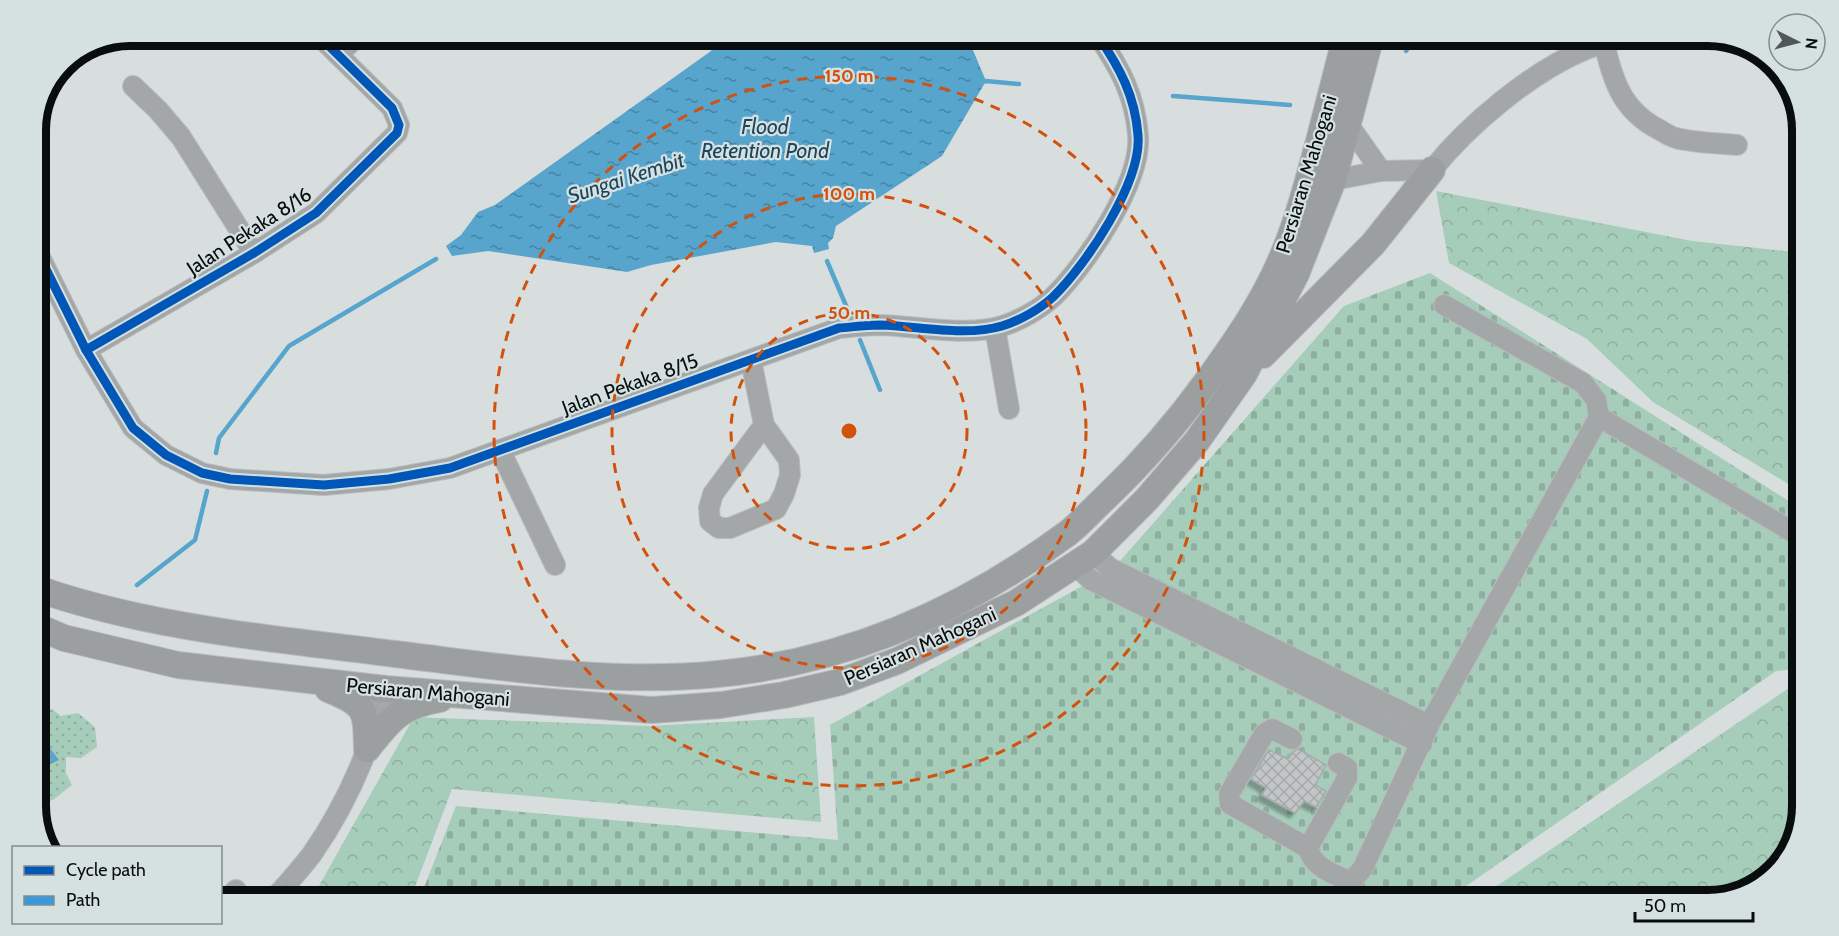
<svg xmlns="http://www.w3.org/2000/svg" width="1839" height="936" viewBox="0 0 1839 936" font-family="Cabin,sans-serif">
	<defs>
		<pattern id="forest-crowns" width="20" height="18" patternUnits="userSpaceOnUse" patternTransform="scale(1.5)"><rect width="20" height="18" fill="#a6ccba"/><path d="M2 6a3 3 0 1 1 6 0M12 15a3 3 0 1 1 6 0" fill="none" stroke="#8eae9f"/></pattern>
		<pattern id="cemetery-stones" width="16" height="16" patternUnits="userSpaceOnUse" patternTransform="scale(1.5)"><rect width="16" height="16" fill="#a6ccba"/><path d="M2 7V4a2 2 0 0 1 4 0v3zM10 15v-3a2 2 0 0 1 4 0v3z" fill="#8eae9f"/></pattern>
		<pattern id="park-dots" width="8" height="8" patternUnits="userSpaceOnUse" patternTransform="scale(1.5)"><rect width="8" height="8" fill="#a6ccba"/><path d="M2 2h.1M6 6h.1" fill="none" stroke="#8eae9f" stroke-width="1.8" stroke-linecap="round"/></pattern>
		<pattern id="water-ripples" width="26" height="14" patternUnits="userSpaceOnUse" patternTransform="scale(1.5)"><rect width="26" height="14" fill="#57a4cc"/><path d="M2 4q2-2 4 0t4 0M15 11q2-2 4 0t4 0" fill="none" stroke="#4684a4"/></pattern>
		<pattern id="building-cross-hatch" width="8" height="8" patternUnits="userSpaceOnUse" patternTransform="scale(1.5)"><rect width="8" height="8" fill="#c2c6c7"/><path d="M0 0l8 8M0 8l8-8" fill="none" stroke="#a5a9aa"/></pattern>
		<filter id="shadow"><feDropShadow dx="-5" dy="5" stdDeviation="1.5" flood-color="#0004"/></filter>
	</defs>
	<rect width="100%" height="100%" fill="#d8dede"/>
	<!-- forest -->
	<g fill="url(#forest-crowns)">
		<path d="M1436 191 1692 241 1803 253V493L1653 402 1587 339 1449 263Z"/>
		<path d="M1792 686H1803V805L1793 847 1761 884 1709 900H1476Z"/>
		<path d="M414 717 649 726 814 717 821 822 452 789 410 900H311Z"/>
	</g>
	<!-- cemetery -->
	<path fill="url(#cemetery-stones)" d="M1430 273 1803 510V669L1776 671 1446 900H419L456 806 838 840 830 725 1113 569 1344 306Z"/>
	<!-- park -->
	<path fill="url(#park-dots)" d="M36 698 41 714 52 709 61 716 78 713 95 727 97 747 81 758 66 757V773L72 785 53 800 36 804Z"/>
	<!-- water -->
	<g fill="url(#water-ripples)">
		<path d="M718 36H967L986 81 942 156 836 226 833 238 828 243 829 249 814 253 812 246 776 242 651 265 627 272 488 251 452 256 446 246 461 235 478 212 495 205 711 51Z"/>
		<path d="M36 730 59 760 36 770Z"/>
	</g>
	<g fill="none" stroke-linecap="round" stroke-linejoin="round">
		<!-- stream -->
		<g stroke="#57a4cc" stroke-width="4.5">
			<path d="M1406 51 1416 36"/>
			<path d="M981 83 986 81 1019 84"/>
			<path d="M1173 96 1290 105"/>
			<path d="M827 261 847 308"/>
			<path d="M860 340 880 390"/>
			<path d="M216 453 219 438 289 346 436 259"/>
			<path d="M137 585 195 540 207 491"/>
		</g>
	</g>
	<!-- building -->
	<path fill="url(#building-cross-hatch)" stroke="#a5aaab" stroke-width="1.5" filter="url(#shadow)" d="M1298 749 1326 765 1315 785 1326 791 1316 807 1304 801 1295 813 1262 795 1266 788 1251 779 1269 750 1288 759 1294 751Z"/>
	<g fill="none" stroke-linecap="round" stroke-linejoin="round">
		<defs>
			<g id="minor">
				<path d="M1604 43C1613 81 1622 111 1660 130 1665 133 1671 137 1676 138 1695 143 1718 143 1737 145"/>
				<path d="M338 54 358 36"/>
				<path d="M133 86 158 110 181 137 254 253"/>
				<path d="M1348 124 1381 171"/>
				<path d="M1321 185 1333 180 1381 171 1432 170C1468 125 1531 72 1584 50 1598 44 1613 40 1628 36"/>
				<path d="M36 249 86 350 133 428 166 455 202 473 230 479 324 485 389 479 450 468 839 328C852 327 866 325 880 325 918 326 965 337 1002 326 1019 321 1040 309 1053 297 1086 265 1142 182 1138 135 1135 96 1120 68 1098 36"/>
				<path d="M995 328 1009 409"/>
				<path d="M86 350 254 253 316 213 397 133 399 125 392 108 319 36"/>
				<path d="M751 360 764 425 789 460 790 475 784 494 776 509 730 528H719L710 521 709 508 713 494 764 425"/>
				<path d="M1599 417 1803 538"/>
				<path d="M500 450 555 565"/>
				<path d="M1093 553 1110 568 1429 725"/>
				<path d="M1075 565 1091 580 1422 744"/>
				<path d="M1292 739 1272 729 1264 734 1229 794 1230 804 1308 848C1314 869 1333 873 1352 883"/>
				<path d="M1308 848 1347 778V768L1338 763"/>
				<path d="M226 900 236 890"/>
				<path d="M273 900C286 885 300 870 312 854 347 804 371 747 386 689"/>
				<path d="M610 900V899"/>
				<path d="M1335 900 1363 868 1429 725 1599 417 1596 400 1583 383 1444 305"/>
			</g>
			<g id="major">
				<path d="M1263 355 1373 244 1432 170"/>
				<path d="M36 588C70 601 104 609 140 617 224 635 310 643 395 654 502 667 610 685 718 674 847 662 964 610 1068 533 1081 523 1092 510 1104 499 1143 462 1177 423 1208 380 1236 341 1262 304 1281 260 1298 221 1308 181 1319 141 1328 106 1337 71 1346 36"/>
				<path d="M36 626 64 638 178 665 386 689 652 710 721 705 784 695 840 682 897 661 1016 603 1093 553 1147 499 1197 441 1244 374 1296 274 1333 180 1371 36"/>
				<path d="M328 689C366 705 366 708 367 749"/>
				<path d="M367 749C391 719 400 706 440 699"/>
			</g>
		</defs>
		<!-- minor casing -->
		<use href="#minor" stroke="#b8bcbc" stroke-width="22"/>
		<!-- major casing -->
		<use href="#major" stroke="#b8bcbc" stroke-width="28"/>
		<!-- minor -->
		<use href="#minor" stroke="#a4a7a7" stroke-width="20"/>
		<!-- major -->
		<use href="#major" stroke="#9c9f9f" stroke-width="26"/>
		<!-- quiet -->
		<path stroke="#3a99de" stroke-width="8" stroke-dasharray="15 8" stroke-linecap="butt" d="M284 887 290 900"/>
		<defs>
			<g id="cycleway">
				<path d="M36 249 86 350 133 428 166 455 202 473 230 479 324 485 389 479 450 468 839 328C852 327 866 325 880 325 918 326 965 337 1002 326 1019 321 1040 309 1053 297 1086 265 1142 182 1138 135 1135 96 1120 68 1098 36"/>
				<path d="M86 350 254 253 316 213 397 133 399 125 392 108 319 36"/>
			</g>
		</defs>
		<!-- cycleway casing -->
		<use href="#cycleway" stroke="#d5e1e1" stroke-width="13"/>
		<!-- cycleway -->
		<use href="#cycleway" stroke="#0057b8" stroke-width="9"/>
	</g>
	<!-- distance rings -->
	<g fill="none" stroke="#d2510c" stroke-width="3" stroke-dasharray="10 8">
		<circle cx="849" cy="431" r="118"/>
		<circle cx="849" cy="431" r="237"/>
		<circle cx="849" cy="431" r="355"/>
	</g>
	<g text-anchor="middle" stroke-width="4.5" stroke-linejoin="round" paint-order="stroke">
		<!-- street labels -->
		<g font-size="20" fill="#090d0d" stroke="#d5e1e1">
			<text transform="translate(1306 174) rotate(-73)" y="7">Persiaran Mahogani</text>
			<text transform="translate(249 231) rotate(-33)" y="7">Jalan Pekaka 8/16</text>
			<text transform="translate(630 384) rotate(-20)" y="7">Jalan Pekaka 8/15</text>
			<text transform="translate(920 646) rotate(-24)" y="7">Persiaran Mahogani</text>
			<text transform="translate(428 692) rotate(5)" y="7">Persiaran Mahogani</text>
		</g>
		<!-- water labels -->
		<g font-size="21" font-style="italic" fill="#1d455f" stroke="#d5e1e1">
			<text x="765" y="134">Flood<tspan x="765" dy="24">Retention Pond</tspan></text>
			<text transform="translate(626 178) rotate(-18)" y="7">Sungai Kembit</text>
		</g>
	</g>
	<!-- crop -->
	<path d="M0 0H1839V936H0ZM130 46H1708A84 84 0 0 1 1792 130V806A84 84 0 0 1 1708 890H130A84 84 0 0 1 46 806V130A84 84 0 0 1 130 46Z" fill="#d5e1e1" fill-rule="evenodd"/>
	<path fill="none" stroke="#090d0d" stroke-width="8" d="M130 46H1708A84 84 0 0 1 1792 130V806A84 84 0 0 1 1708 890H130A84 84 0 0 1 46 806V130A84 84 0 0 1 130 46Z"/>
	<circle cx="849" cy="431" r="9" fill="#d2510c" stroke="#d5e1e1" stroke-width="3"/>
	<g font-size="18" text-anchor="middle" font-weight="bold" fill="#d2510c" stroke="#d5e1e1" stroke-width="4.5" stroke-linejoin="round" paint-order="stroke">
		<text x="849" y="82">150 m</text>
		<text x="849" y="200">100 m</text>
		<text x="849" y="319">50 m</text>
	</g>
	<!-- legend -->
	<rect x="12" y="846" width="210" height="78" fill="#d5e1e1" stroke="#838c8c" stroke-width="1.5"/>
	<rect x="24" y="866" width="30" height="9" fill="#0057b8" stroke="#838c8c" stroke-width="1.5"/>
	<text x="66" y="876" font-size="18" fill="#090d0d">Cycle path</text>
	<rect x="24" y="896" width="30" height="9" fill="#3a99de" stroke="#838c8c" stroke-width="1.5"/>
	<text x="66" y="906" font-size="18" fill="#090d0d">Path</text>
	<!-- north arrow -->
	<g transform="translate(1797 42) rotate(96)"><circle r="28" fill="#d5e1e1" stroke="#838c8c" stroke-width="1.5"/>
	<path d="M0-4.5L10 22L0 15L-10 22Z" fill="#515656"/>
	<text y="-9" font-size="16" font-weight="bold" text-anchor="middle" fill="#090d0d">N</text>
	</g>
	<!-- scale -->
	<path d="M1635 912v9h118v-9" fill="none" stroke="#090d0d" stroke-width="3"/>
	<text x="1644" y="912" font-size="18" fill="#090d0d" stroke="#d5e1e1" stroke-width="4.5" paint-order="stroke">50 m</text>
</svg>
